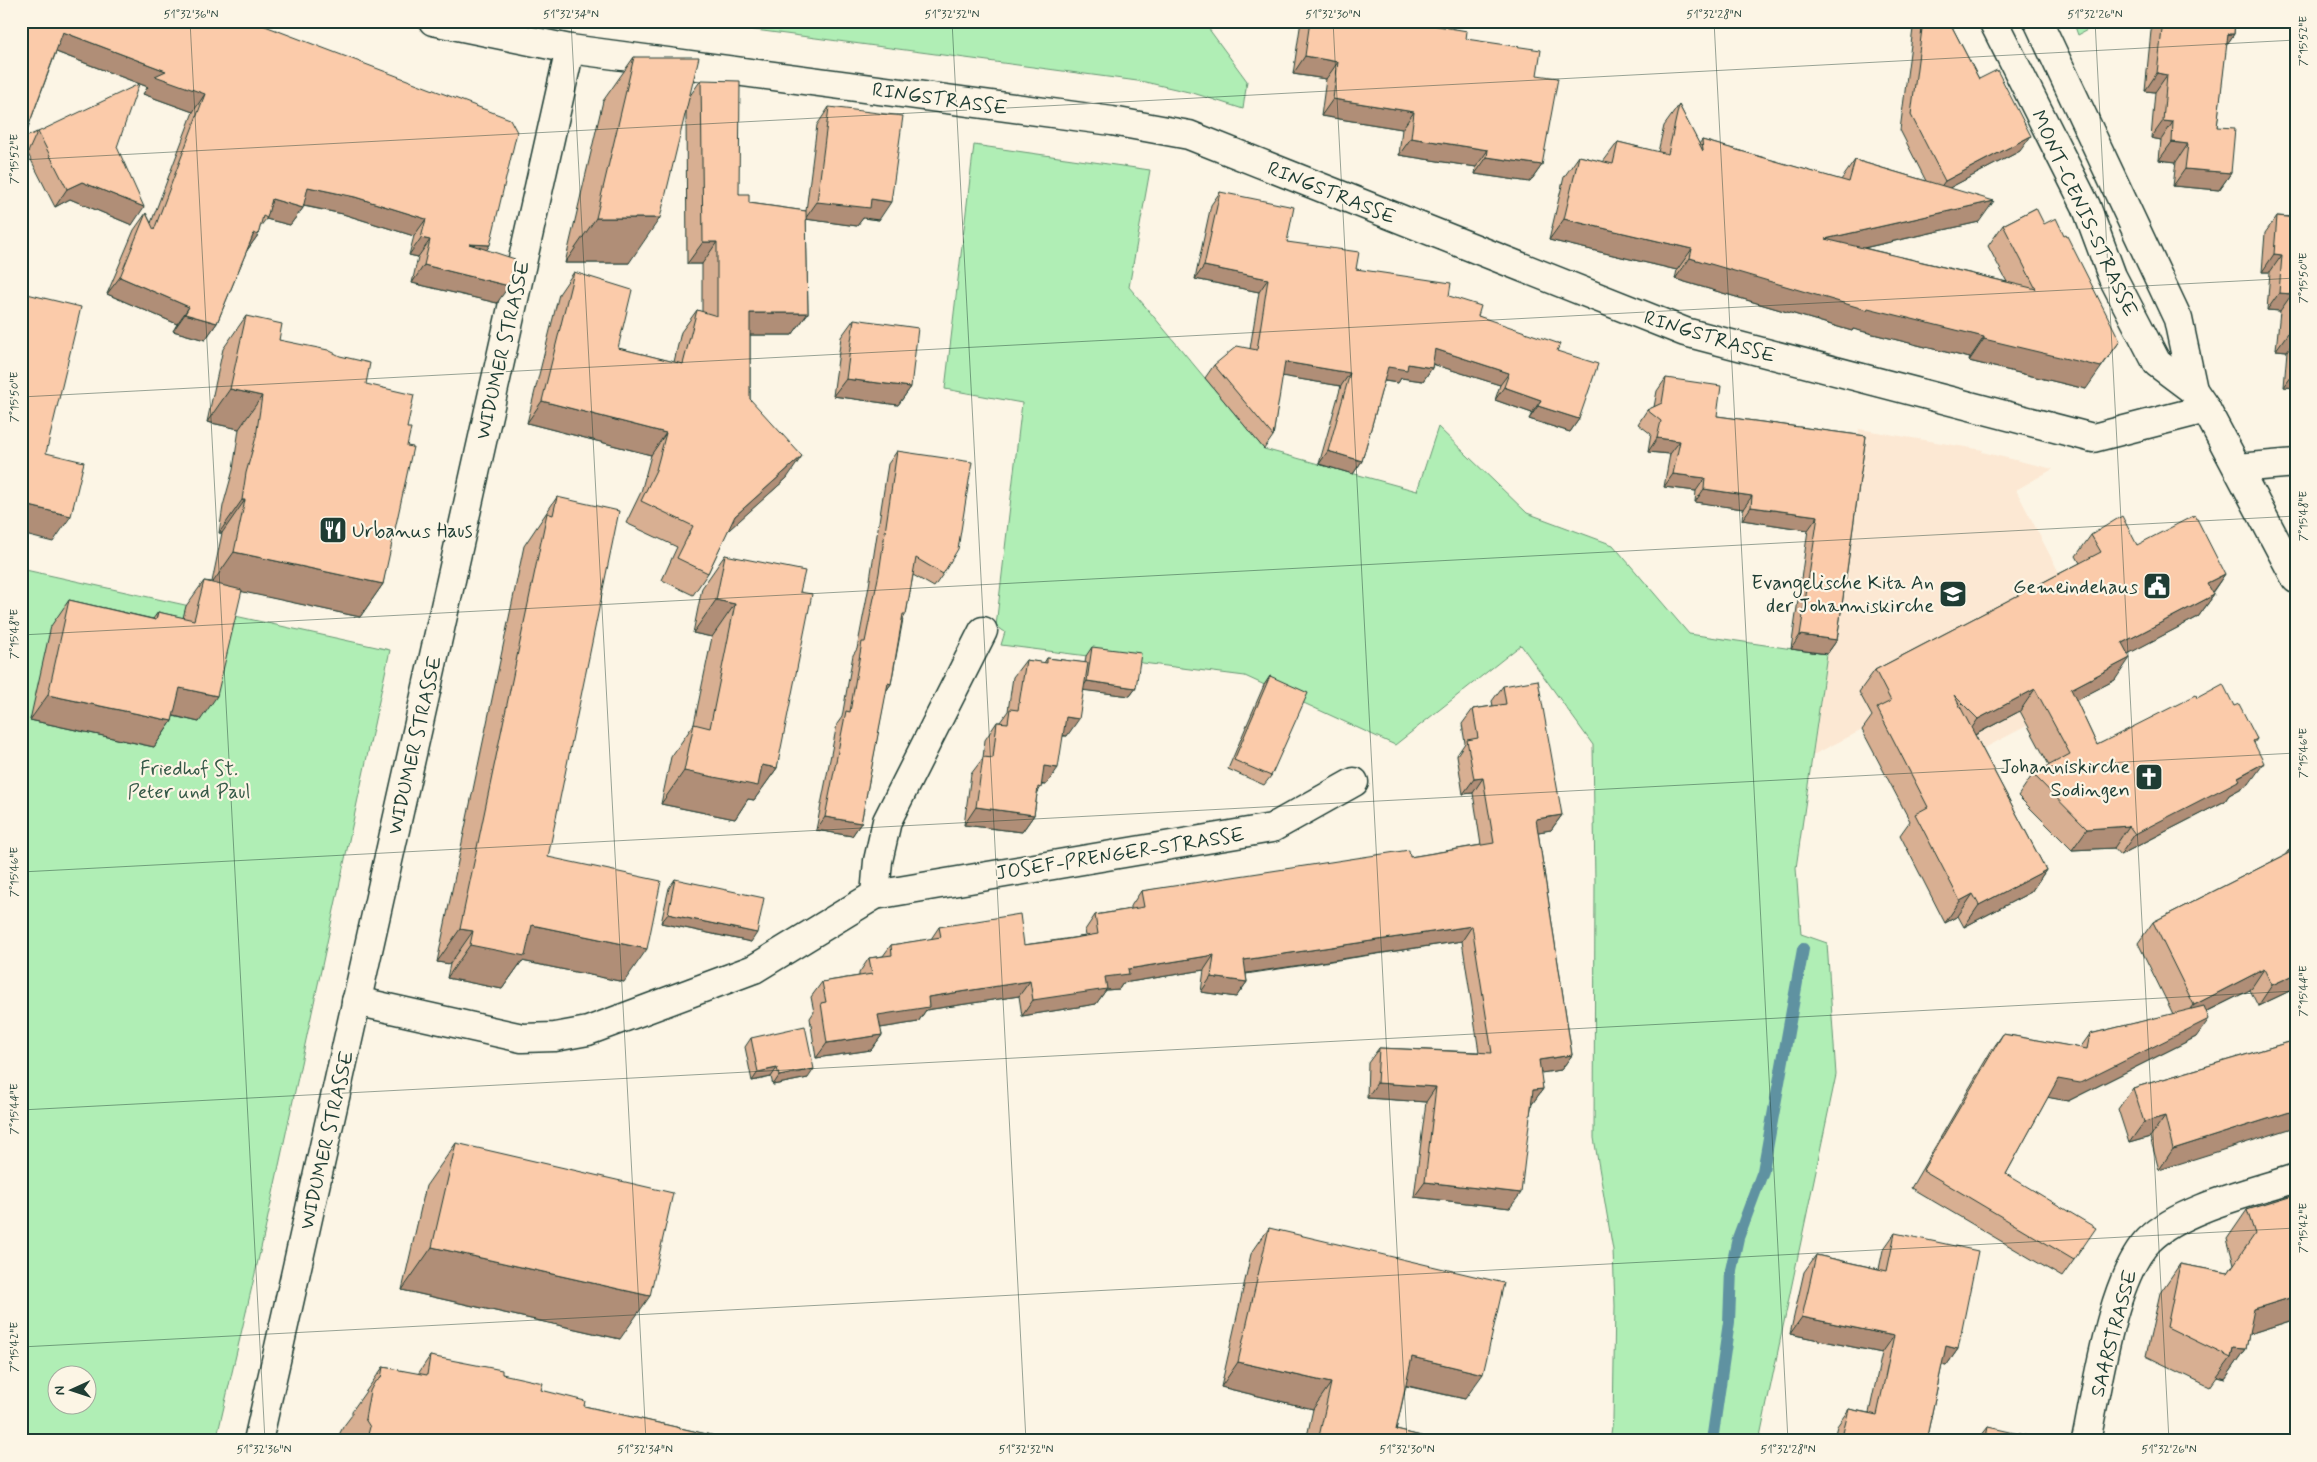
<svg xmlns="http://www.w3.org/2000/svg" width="2317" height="1462" viewBox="0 0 2317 1462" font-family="Mynerve,sans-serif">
	<rect width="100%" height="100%" fill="#fcf5e5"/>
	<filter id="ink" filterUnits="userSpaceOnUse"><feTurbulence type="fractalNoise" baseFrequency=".02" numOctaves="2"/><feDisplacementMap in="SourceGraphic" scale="10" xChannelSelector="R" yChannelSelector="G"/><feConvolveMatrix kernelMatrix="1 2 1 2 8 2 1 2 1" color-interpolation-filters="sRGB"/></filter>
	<g filter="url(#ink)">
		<!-- built -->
		<path fill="#fce8d3" d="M1859 429 1983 450 1982 452 2053 469 2016 490 2115 680 1952 765 1876 723 1813 755Z"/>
		<!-- green -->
		<g fill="#b0eeb5" stroke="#689674" fill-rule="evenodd">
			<path d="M688 21H1203L1247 81 1243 109 1193 93 1145 82Z"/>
			<path d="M2073 21H2104L2078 35Z"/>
			<path d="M974 145 1150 170 1129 287 1264 449 1417 491 1438 427 1527 513 1613 545 1689 634 1827 654 1796 868 1801 934 1827 943 1836 1075 1759 1441H1610L1613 1419 1615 1306 1613 1250 1594 1138 1595 882 1593 745 1521 645 1395 745 1245 676 1001 645 1005 632 996 626 1022 403 945 389Z"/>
			<path d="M21 569 390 650 264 1235 216 1441H21ZM58 1374H88V1404H58Z"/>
		</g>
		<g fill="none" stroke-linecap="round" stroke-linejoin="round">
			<!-- stream -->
			<path stroke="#5f92a1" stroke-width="12" d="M1712 1441 1729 1322 1731 1270 1738 1238 1763 1171 1803 949"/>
			<defs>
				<g id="street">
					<path d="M433 21 570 49 1112 121 1189 135 1685 332 2093 438 2206 409"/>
					<path d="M1993 21 2086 206 2112 276 2157 363 2193 390 2206 409 2296 579"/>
					<path d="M2038 21 2178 319 2193 390"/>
					<path d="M2238 468 2296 463"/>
					<path d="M875 895 878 861 887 821 983 631"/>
					<path d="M356 1001 522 1038 555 1037 588 1031 754 969 875 895 1272 828 1354 782"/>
					<path d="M258 1441 570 49"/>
					<path d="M2086 1441C2097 1388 2112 1277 2149 1240 2181 1208 2254 1192 2296 1178"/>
				</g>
			</defs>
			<!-- street casing -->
			<use href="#street" stroke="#1f3d34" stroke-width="31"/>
			<!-- street -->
			<use href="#street" stroke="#fcf5e5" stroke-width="28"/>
		</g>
		<!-- wall -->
		<g fill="#d8af92" stroke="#1f3d34">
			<path d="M21 21H252L486 250 497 303 412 283 418 257 409 255 414 236 343 214 303 206V208L290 225 266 219 260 227 258 235 247 250 217 323 205 340 173 331 177 324 107 294 134 230 146 213 151 223 193 112 143 94 148 87 56 52 24 138 38 132 117 147 132 225 70 199 55 207 28 154 21 168Z"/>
			<path d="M1301 21H1409L1466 39 1537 75 1542 165 1530 182 1475 174 1476 167 1399 155 1402 129 1321 116 1326 79 1293 74Z"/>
			<path d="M1914 21H1949L1979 79 2020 151 1949 188 1979 222 1864 248 2007 282 1988 246 2003 225 2036 208 2086 389 1969 361 1970 358 1853 329 1852 331 1675 279 1677 270 1549 240 1564 177 1579 156 1603 162 1618 142 1658 152 1664 126 1679 105 1699 144 1702 140 1841 180 1855 160 1926 181 1900 130Z"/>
			<path d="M2152 21H2235L2234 34 2226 45 2217 127 2231 173 2219 190 2173 186 2176 162 2159 160 2161 140 2151 138 2155 92 2145 91Z"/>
			<path d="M634 57 689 97 701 80 739 194 749 203 806 211 817 125 829 107 879 220 863 218 857 226 806 219 808 313 792 335H750V399L787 478 728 530 708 573 693 595 662 580 677 547 626 523 641 492 651 455 527 423 559 294 574 272 618 348 674 362 681 332 697 310 702 312V264H687L686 111 629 263H565L603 101Z"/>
			<path d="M1220 192 1287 242 1356 269 1449 296 1478 316 1557 351 1579 419 1570 432 1529 419 1532 413 1495 400 1500 385 1433 364 1432 368 1423 381 1401 378 1398 383 1384 381 1362 461 1353 474 1319 464 1341 386 1282 376 1273 436 1264 449 1205 378 1214 365 1250 349 1259 292 1195 279 1211 205Z"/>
			<path d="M2296 196V388L2284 387 2287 351 2276 350 2280 311 2267 310 2270 272H2262L2265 233 2277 216 2293 217 2295 197Z"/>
			<path d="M246 316 279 340 366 384 407 428V446L383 584 360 617 241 591 199 722 173 716 172 721 154 747 30 720 51 626 69 600 153 619 158 612 183 618 186 606 204 581 212 582 222 533H219L223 506 233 470 239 429 207 422 223 349Z"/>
			<path d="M854 319 911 387 898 405 833 396 841 337Z"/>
			<path d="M1666 378 1717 416 1866 436 1837 640 1827 654 1791 649 1808 530 1742 520 1743 509 1695 502 1696 491 1664 487 1670 454 1648 452 1651 434 1638 424 1647 410 1654 407 1657 391Z"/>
			<path d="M897 451 943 574 934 587 913 575 906 614 903 619 891 684 886 691 861 823 852 836 816 830 837 724 842 717 853 655 857 649 869 586 888 464Z"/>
			<path d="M557 497 548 857 624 982 522 961 502 989 447 978 450 964 437 962 524 546Z"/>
			<path d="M2091 535 2137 545 2225 574 2212 593 2214 595 2198 617 2127 654 2115 680 2076 700 2097 745 2197 698 2234 706 2257 739 2254 743 2249 784 2229 795 2225 801 2120 855 2114 848 2072 850 2018 796 2033 774 2049 765 2020 711 1975 735 2046 870 2031 892 1964 927 1958 916 1945 923 1900 835 1910 821 1862 730 1872 716 1859 692 1875 670 2080 563 2076 556Z"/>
			<path d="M725 555 800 592 777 768 754 800 748 799 735 819 661 804 671 757 694 724 712 637 693 633 702 588Z"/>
			<path d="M1092 647 1136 688 1130 696 1084 690 1067 736H1063L1046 785H1042L1037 794 1034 815 1022 832 964 825 971 774 983 758 985 740 997 722H1000L1008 711 1013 677 1026 660 1044 663 1047 658 1085 663 1086 656Z"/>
			<path d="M1270 676 1271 776 1264 785 1228 769 1264 685Z"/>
			<path d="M1503 686 1562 815 1551 830 1538 832 1572 1055 1561 1070 1540 1073 1543 1089 1532 1104 1510 1208 1414 1197 1426 1102 1367 1098 1368 1063 1379 1048 1479 1052 1462 941 1246 974 1247 982 1236 997 1201 992 1204 970 1123 983 1119 989 1106 990 1096 1004 1022 1016 1019 996 926 1010 918 1022 880 1028 882 1035 871 1050 816 1058 810 1018 814 1012 811 997 822 982 859 976V973L869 958 883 956 891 945 931 939 939 927 1024 945 1086 936 1085 930 1095 915 1131 909V906L1141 891 1410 857 1481 845 1473 793 1463 794 1457 755 1465 743 1462 724 1473 709 1493 706 1492 701Z"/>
			<path d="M2296 847V988L2258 1006 2250 990 2206 1012 2196 1037 2068 1101 2048 1097 2006 1174 2074 1260 2062 1277 1911 1188 1991 1051 2003 1034 2080 1048 2090 1034 2173 1014 2138 943 2153 922 2285 855 2288 851Z"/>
			<path d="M675 879 751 942 661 923 669 888Z"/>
			<path d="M751 1038 808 1078 773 1085 771 1077 752 1081 745 1047Z"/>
			<path d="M2296 1040 2159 1170 2150 1137 2129 1143 2118 1109 2133 1088Z"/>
			<path d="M456 1143 620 1339 402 1290 426 1186Z"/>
			<path d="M2296 1195V1319L2249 1334 2246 1349 2225 1379 2217 1377 2210 1387 2146 1356 2160 1293 2180 1264 2228 1273 2234 1264 2227 1239 2247 1210Z"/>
			<path d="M1269 1228 1465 1399 1406 1386 1396 1430 1442 1441H1306L1313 1409 1221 1387 1251 1254Z"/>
			<path d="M1895 1233 1958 1349 1946 1366 1942 1365 1926 1441H1833L1837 1426 1849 1409 1869 1413 1882 1353 1790 1334 1804 1272 1816 1255 1879 1269 1883 1250Z"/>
			<path d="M430 1356 502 1374 541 1390 584 1406 737 1441H338L339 1435 343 1427 352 1415V1411L383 1367 418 1374Z"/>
			<path d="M1988 1427 2027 1441H1981V1436Z"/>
		</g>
		<!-- shaded-wall -->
		<g fill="#b08e77" stroke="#1f3d34">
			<path d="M63 32 166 71 205 94 193 112 143 94 148 87 51 50Z"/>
			<path d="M2228 34H2234L2222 52Z"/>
			<path d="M1305 56 1338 62 1326 79 1293 74Z"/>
			<path d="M2157 73 2167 75 2155 92 2145 91Z"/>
			<path d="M1333 99 1414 112 1402 129 1321 116Z"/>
			<path d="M2163 121 2173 122 2161 140 2151 138Z"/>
			<path d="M2031 136 2020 151 1934 196 1945 181Z"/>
			<path d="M1411 138 1488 150 1476 167 1399 155Z"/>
			<path d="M2172 142 2188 144 2176 162 2159 160Z"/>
			<path d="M1487 157 1542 165 1530 182 1475 174Z"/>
			<path d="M2185 169 2231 173 2219 190 2173 186Z"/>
			<path d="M82 182 144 207 132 225 70 199 55 207 67 189Z"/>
			<path d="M308 187 355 197 426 219 414 236 343 214 295 204Z"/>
			<path d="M272 199 303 208 290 225 266 219Z"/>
			<path d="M871 199 891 202 879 220 863 218 857 226 805 219 817 202Z"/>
			<path d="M1994 201 1979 222 1810 260 1825 239Z"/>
			<path d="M596 218H660L629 263H565Z"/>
			<path d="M1564 219 1692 249 1677 270 1549 240Z"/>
			<path d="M254 233 258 235 246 252Z"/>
			<path d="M421 238 430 240 418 257 409 255Z"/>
			<path d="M703 242H717L702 264H687Z"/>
			<path d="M469 244 490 245 478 262Z"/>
			<path d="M2274 254 2282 255 2270 272H2262Z"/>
			<path d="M1690 258 1984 337 1970 358 1853 329 1852 331 1675 279Z"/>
			<path d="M424 265 509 286 497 303 412 283Z"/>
			<path d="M1204 266 1268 279 1259 292 1195 279Z"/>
			<path d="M120 277 189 307 177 324 107 294Z"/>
			<path d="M2279 293 2292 294 2280 311 2267 310Z"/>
			<path d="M750 313H808L792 335H734Z"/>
			<path d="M185 314 217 323 205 340 173 331Z"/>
			<path d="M2288 333H2296V339L2287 351 2276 350Z"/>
			<path d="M1984 339 2120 341 2086 389 1969 361Z"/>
			<path d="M1435 349 1509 373 1500 385 1426 362Z"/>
			<path d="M1285 362 1350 373 1341 386 1275 375Z"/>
			<path d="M1408 364 1432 368 1423 381 1401 378 1398 383 1379 380 1388 367Z"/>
			<path d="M2296 370V388L2284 387Z"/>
			<path d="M846 379 911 387 898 405 833 396Z"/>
			<path d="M1504 387 1541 400 1532 413 1495 400Z"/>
			<path d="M230 389 262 396 239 429 207 422Z"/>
			<path d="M542 401 666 433 651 455 527 423Z"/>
			<path d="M1538 406 1579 419 1570 432 1529 419Z"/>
			<path d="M1657 438 1680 441 1670 454 1648 452Z"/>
			<path d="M1328 451 1362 461 1353 474 1319 464Z"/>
			<path d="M802 456 787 478 720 538 735 516Z"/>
			<path d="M1673 474 1705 478 1696 491 1664 487Z"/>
			<path d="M1704 489 1752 496 1743 509 1695 502Z"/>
			<path d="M242 500H245L222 533H219Z"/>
			<path d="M21 504 71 516 53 542 21 534Z"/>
			<path d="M1751 507 1818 516 1808 530 1742 520Z"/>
			<path d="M234 552 383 584 360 617 211 585Z"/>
			<path d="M2225 574 2210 595 2207 583Z"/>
			<path d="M2214 595 2198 617 2107 665 2122 643Z"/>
			<path d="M716 600 735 604 712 637 693 633Z"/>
			<path d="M1800 635 1837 640 1827 654 1791 649Z"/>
			<path d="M2130 658 2115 680 2056 711 2071 689Z"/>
			<path d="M1087 681 1136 688 1130 696 1081 690Z"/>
			<path d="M888 683 891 684 882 697Z"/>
			<path d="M180 688 217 696 199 722 162 713Z"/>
			<path d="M2035 689 2020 711 1963 741 1978 719Z"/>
			<path d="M48 695 172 721 154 747 30 720Z"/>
			<path d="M1066 717 1079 719 1067 736 1053 734Z"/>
			<path d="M2264 763 2249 784 2229 795 2225 801 2120 855 2135 834Z"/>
			<path d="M762 765 777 768 754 800 748 799 735 819 661 804 684 771Z"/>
			<path d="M1044 766 1058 768 1046 785 1032 783Z"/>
			<path d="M1483 778 1473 793 1463 794 1474 779Z"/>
			<path d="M976 807 1034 815 1022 832 964 825Z"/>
			<path d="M1562 815 1551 830 1526 834 1536 819Z"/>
			<path d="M825 817 861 823 852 836 816 830Z"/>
			<path d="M2129 826 2114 848 2072 850 2087 829Z"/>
			<path d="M2046 870 2031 892 1964 927 1979 905Z"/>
			<path d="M1973 894 1958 916 1945 923 1960 901Z"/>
			<path d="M668 914 757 933 751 942 661 923Z"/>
			<path d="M532 925 647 949 624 982 522 961 502 989 447 978 470 945Z"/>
			<path d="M1472 926 1462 941 1234 975 1244 960Z"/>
			<path d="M460 929 473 931 450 964 437 962Z"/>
			<path d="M1214 955 1204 970 1123 983 1119 989 1106 990 1096 1004 1022 1016 1033 1000 1128 969Z"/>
			<path d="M2264 969 2250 990 2179 1025 2194 1005Z"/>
			<path d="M2296 974V988L2258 1006 2272 985Z"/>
			<path d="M1211 977 1247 982 1236 997 1201 992Z"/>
			<path d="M1030 981 1019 996 926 1010 918 1022 868 1030 878 1015 928 997Z"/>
			<path d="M2209 1019 2196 1037 2068 1101 2046 1097 2058 1079Z"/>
			<path d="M882 1035 871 1050 816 1058 827 1043Z"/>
			<path d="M1572 1055 1561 1070 1528 1075 1539 1060Z"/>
			<path d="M777 1068 771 1077 752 1081 758 1072Z"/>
			<path d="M814 1069 808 1078 773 1085 779 1076Z"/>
			<path d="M1377 1083 1436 1087 1426 1102 1367 1098Z"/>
			<path d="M1543 1089 1532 1104 1523 1105 1533 1090Z"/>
			<path d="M2296 1110V1127L2159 1170 2173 1149Z"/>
			<path d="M2165 1116 2150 1137 2129 1143 2144 1122Z"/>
			<path d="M1425 1182 1521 1193 1510 1208 1414 1197Z"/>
			<path d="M432 1247 650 1296 620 1339 402 1290Z"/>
			<path d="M2296 1296V1319L2233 1339 2254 1309Z"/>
			<path d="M1802 1317 1894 1336 1882 1353 1790 1334Z"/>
			<path d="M1946 1346 1958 1349 1946 1366 1934 1363Z"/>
			<path d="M2233 1348 2246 1349 2225 1379 2217 1377 2231 1358Z"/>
			<path d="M1412 1357 1483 1374 1465 1399 1395 1383Z"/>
			<path d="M1238 1362 1331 1383 1313 1409 1221 1387Z"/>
			<path d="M367 1438 377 1441H365Z"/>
		</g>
		<!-- building -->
		<g fill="#fbcbaa" stroke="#1f3d34">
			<path d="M21 21H252L510 119 517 132 490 245 469 244 515 259 509 286 424 265 430 240 421 238 426 219 355 197 308 187 303 208 272 199 267 218 263 216 258 235 254 233 217 323 185 314 189 307 120 277 146 213 154 230 205 94 155 76 166 71 63 32 24 138 37 132 21 168Z"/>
			<path d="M1310 21H1409L1467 31 1466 39 1541 50 1537 75 1558 78 1542 165 1487 157 1488 150 1411 138 1414 112 1333 99 1338 62 1305 56Z"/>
			<path d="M1923 21H1949L1979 79 1997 70 2031 136 1945 181 1911 115Z"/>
			<path d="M2163 21H2235L2234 34H2228L2217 127 2235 128 2231 173 2185 169 2188 144 2172 142 2173 122 2163 121 2167 75 2157 73Z"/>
			<path d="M634 57H699L660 218H596Z"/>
			<path d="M701 80 740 81 739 194H749V203L806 211 808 313H750V399L802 456 735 516 708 573 677 558 693 526 641 501 656 470 666 433 542 401 574 272 632 290 618 348 683 364 697 310 717 316V242H703Z"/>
			<path d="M139 84 117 147 144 207 82 182 67 189 38 132Z"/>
			<path d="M1679 105 1703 151 1702 140 1849 182 1855 160 1994 201 1825 239 2036 289 2003 225 2036 208 2044 224 2056 218 2064 235 2066 234 2120 341 2101 367 1984 339V337L1868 308 1867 310 1690 258 1692 249 1564 219 1579 156 1613 164 1618 142 1668 154Z"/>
			<path d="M829 107 903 116 891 202 871 199 870 208 817 202Z"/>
			<path d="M1220 192 1294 207 1287 242 1359 252 1356 269 1451 283 1449 296 1481 306 1478 316 1560 344 1557 351 1598 364 1579 419 1538 406 1541 400 1504 387 1509 373 1435 349 1432 368 1408 364 1407 370 1388 367 1362 461 1328 451 1350 373 1285 362 1273 436 1214 365 1237 346 1257 350 1268 279 1204 266Z"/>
			<path d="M2277 216 2296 218V333H2288L2292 294 2279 293 2282 255 2274 254Z"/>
			<path d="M23 293 81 307 46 453 84 462 71 516 21 504V300Z"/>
			<path d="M246 316 282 324 279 340 328 350 340 356 370 363 366 384 414 395 407 428H411L407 446 413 447 383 584 234 552 245 500H242L246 473 256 437 262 396 230 389Z"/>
			<path d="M854 319 918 328 911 387 846 379Z"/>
			<path d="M1666 378 1721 386 1717 416 1866 436 1837 640 1800 635 1818 516 1751 507 1752 496 1704 489 1705 478 1673 474 1680 441 1657 438 1661 421 1647 410 1662 403Z"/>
			<path d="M897 451 972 462 958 549 943 574 916 558 906 614H903L891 684 888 683 861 823 825 817 846 711 850 712 862 642H865L879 573Z"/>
			<path d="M557 497 619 511 548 857 661 881 647 949 532 925 525 956 470 945 473 931 460 929 547 513 553 515Z"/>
			<path d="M2195 515 2225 574 2207 583 2214 595 2122 643 2130 658 2071 689 2097 745 2196 695 2197 698 2223 684 2234 706 2239 704 2257 739 2253 741 2264 763 2238 777 2240 780 2135 834 2129 826 2087 829 2033 774 2070 754 2035 689 1978 719 1954 695 2046 870 1979 905 1973 894 1960 901 1915 814 1928 807 1877 708 1891 701 1875 670 2101 552 2091 535 2122 516 2137 545Z"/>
			<path d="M725 555 805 571 800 592 812 594 777 768 762 765 758 786 684 771 694 724 710 728 735 604 716 600Z"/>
			<path d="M204 581 242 590 217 696 180 688 172 721 48 695 69 600 156 620 158 612 194 620Z"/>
			<path d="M1092 647 1141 653 1136 688 1087 681Z"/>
			<path d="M1047 658 1088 663 1079 719 1066 717 1058 768 1044 766 1041 788 1038 787 1034 815 976 807 983 757 993 758 997 722 1008 723 1010 709 1018 710 1026 660 1047 663Z"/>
			<path d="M1270 676 1308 693 1271 776 1234 760Z"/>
			<path d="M1538 680 1562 815 1536 819 1572 1055 1539 1060 1543 1089 1533 1090 1521 1193 1425 1182 1436 1087 1377 1083 1379 1048 1492 1053 1472 926 1244 960 1247 982 1211 977 1214 955 1128 969 1129 974 1105 977 1107 989 1033 1000 1030 981 928 997 929 1007 878 1015 882 1035 827 1043 821 1003 826 1002 822 982 872 974 869 958 892 955 891 945 941 937 939 927 1020 914 1024 945 1062 940 1098 934 1095 915 1144 907 1141 891 1409 850 1410 857 1494 843 1483 778 1474 779 1467 740 1478 738 1473 709 1506 704 1503 686Z"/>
			<path d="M2296 847V974L2272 985 2264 969 2194 1005 2153 922 2289 853 2288 851Z"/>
			<path d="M675 879 764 898 757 933 668 914Z"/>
			<path d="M2204 1006 2209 1019 2080 1083 2058 1079 2006 1174 2096 1228 2074 1260 1923 1170 2003 1034 2087 1049 2090 1034Z"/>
			<path d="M805 1026 814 1069 779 1076 777 1068 758 1072 751 1038Z"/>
			<path d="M2296 1040V1110L2173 1149 2165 1116 2144 1122 2133 1088Z"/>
			<path d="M456 1143 673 1193 650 1296 432 1247Z"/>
			<path d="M2296 1195V1296L2254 1309 2246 1349 2233 1348 2231 1358 2167 1327 2180 1264 2228 1273 2255 1234 2247 1210Z"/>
			<path d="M1269 1228 1504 1283 1483 1374 1412 1357 1396 1430 1442 1441H1318L1331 1383 1238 1362Z"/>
			<path d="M1895 1233 1978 1251 1958 1349 1946 1346 1926 1441H1841L1849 1409 1877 1415 1894 1336 1802 1317 1816 1255 1887 1271Z"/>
			<path d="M430 1356 502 1370V1374L543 1383 541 1390 585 1401 584 1406 737 1441H377L367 1438 370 1427 365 1419 370 1391 374 1383 381 1378 383 1367 427 1375Z"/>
			<path d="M1988 1427 2028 1436 2027 1441H1985Z"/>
		</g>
	</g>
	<!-- ticks -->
	<path fill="none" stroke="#1f3d34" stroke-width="1" stroke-opacity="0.45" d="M190 21 265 1441M571 21 646 1441M952 21 1026 1441M1333 21 1407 1441M1714 21 1788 1441M2095 21 2169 1441M21 160 2296 40M21 397 2296 278M21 635 2296 516M21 872 2296 753M21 1110 2296 991M21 1347 2296 1228"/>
	<!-- icons -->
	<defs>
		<symbol id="restaurant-square" viewBox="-11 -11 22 22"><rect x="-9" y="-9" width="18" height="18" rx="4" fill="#1f3d34" stroke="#fcf5e5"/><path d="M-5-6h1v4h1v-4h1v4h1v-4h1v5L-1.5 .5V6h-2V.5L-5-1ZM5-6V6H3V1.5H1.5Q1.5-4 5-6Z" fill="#fff"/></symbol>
		<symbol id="civic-square" viewBox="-11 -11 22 22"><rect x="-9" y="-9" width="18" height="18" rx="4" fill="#1f3d34" stroke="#fcf5e5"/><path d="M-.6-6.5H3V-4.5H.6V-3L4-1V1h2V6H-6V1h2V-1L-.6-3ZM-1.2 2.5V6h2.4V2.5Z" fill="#fff"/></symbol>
		<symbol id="school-square" viewBox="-11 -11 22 22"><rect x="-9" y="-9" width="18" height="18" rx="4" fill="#1f3d34" stroke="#fcf5e5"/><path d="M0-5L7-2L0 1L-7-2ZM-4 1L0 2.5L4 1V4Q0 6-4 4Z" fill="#fff"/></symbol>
		<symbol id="church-square" viewBox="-11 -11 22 22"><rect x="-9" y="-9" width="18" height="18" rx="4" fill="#1f3d34" stroke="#fcf5e5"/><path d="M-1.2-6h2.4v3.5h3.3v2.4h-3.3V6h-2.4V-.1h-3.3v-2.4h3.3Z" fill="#fff"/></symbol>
	</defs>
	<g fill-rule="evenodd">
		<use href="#restaurant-square" x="317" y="514" width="32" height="32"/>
		<use href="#civic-square" x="2141" y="570" width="32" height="32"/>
		<use href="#school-square" x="1937" y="578" width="32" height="32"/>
		<use href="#church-square" x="2133" y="761" width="32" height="32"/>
	</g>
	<g text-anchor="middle" stroke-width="4.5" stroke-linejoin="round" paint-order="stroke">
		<!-- street labels -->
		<g font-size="20" fill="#1f3d34" stroke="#fcf5e5">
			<text transform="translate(940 98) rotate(8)" y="7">RINGSTRASSE</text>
			<text transform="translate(1332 192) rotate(22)" y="7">RINGSTRASSE</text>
			<text transform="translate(2085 213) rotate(65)" y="7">MONT-CENIS-STRASSE</text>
			<text transform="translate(1710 336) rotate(17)" y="7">RINGSTRASSE</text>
			<text transform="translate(502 350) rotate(-77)" y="7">WIDUMER STRASSE</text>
			<text transform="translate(414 745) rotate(-77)" y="7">WIDUMER STRASSE</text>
			<text transform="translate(1120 853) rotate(-9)" y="7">JOSEF-PRENGER-STRASSE</text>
			<text transform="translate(326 1140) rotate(-77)" y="7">WIDUMER STRASSE</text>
			<text transform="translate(2113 1333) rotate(-75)" y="7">SAARSTRASSE</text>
		</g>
		<!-- poi labels -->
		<g font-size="20" fill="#1f3d34" stroke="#fcf5e5" text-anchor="end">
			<text x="352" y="537" text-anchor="start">Urbanus Haus</text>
			<text x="1934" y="589">Evangelische Kita An<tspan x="1934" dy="23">der Johanniskirche</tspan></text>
			<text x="2138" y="593">Gemeindehaus</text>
			<text x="2130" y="773">Johanniskirche<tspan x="2130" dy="23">Sodingen</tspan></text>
		</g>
		<!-- park labels -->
		<g font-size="20" fill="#355847" stroke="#fcf5e5">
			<text x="189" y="775">Friedhof St.<tspan x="189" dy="23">Peter und Paul</tspan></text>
		</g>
	</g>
	<!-- margin -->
	<rect width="2317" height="1462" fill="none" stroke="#fcf5e5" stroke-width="55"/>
	<!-- north arrow -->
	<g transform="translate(72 1390) rotate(267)"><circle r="24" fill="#fcf5e5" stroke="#a4ab9e"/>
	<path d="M0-4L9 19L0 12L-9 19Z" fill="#1f3d34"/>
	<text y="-8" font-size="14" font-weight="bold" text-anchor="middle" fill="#1f3d34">N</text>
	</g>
	<rect x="28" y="28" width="2262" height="1406" fill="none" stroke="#1f3d34" stroke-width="2"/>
	<g font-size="12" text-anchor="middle" fill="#1f3d34">
		<text x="191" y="18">51°32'36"N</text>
		<text x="571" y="18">51°32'34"N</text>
		<text x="952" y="18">51°32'32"N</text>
		<text x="1333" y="18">51°32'30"N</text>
		<text x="1714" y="18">51°32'28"N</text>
		<text x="2095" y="18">51°32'26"N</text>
		<text transform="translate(2303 41) rotate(-90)" y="4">7°15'52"E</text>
		<text transform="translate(14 159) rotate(-90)" y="4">7°15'52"E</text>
		<text transform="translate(2303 278) rotate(-90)" y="4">7°15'50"E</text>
		<text transform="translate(14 397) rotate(-90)" y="4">7°15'50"E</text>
		<text transform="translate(2303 516) rotate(-90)" y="4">7°15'48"E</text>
		<text transform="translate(14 634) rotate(-90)" y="4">7°15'48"E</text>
		<text transform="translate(2303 753) rotate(-90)" y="4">7°15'46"E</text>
		<text transform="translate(14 872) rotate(-90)" y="4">7°15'46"E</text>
		<text transform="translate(2303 991) rotate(-90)" y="4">7°15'44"E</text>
		<text transform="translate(14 1109) rotate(-90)" y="4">7°15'44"E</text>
		<text transform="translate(2303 1228) rotate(-90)" y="4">7°15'42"E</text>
		<text transform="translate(14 1347) rotate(-90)" y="4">7°15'42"E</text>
		<text x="264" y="1453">51°32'36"N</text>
		<text x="645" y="1453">51°32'34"N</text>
		<text x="1026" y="1453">51°32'32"N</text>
		<text x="1407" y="1453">51°32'30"N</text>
		<text x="1788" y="1453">51°32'28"N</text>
		<text x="2169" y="1453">51°32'26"N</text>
	</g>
</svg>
